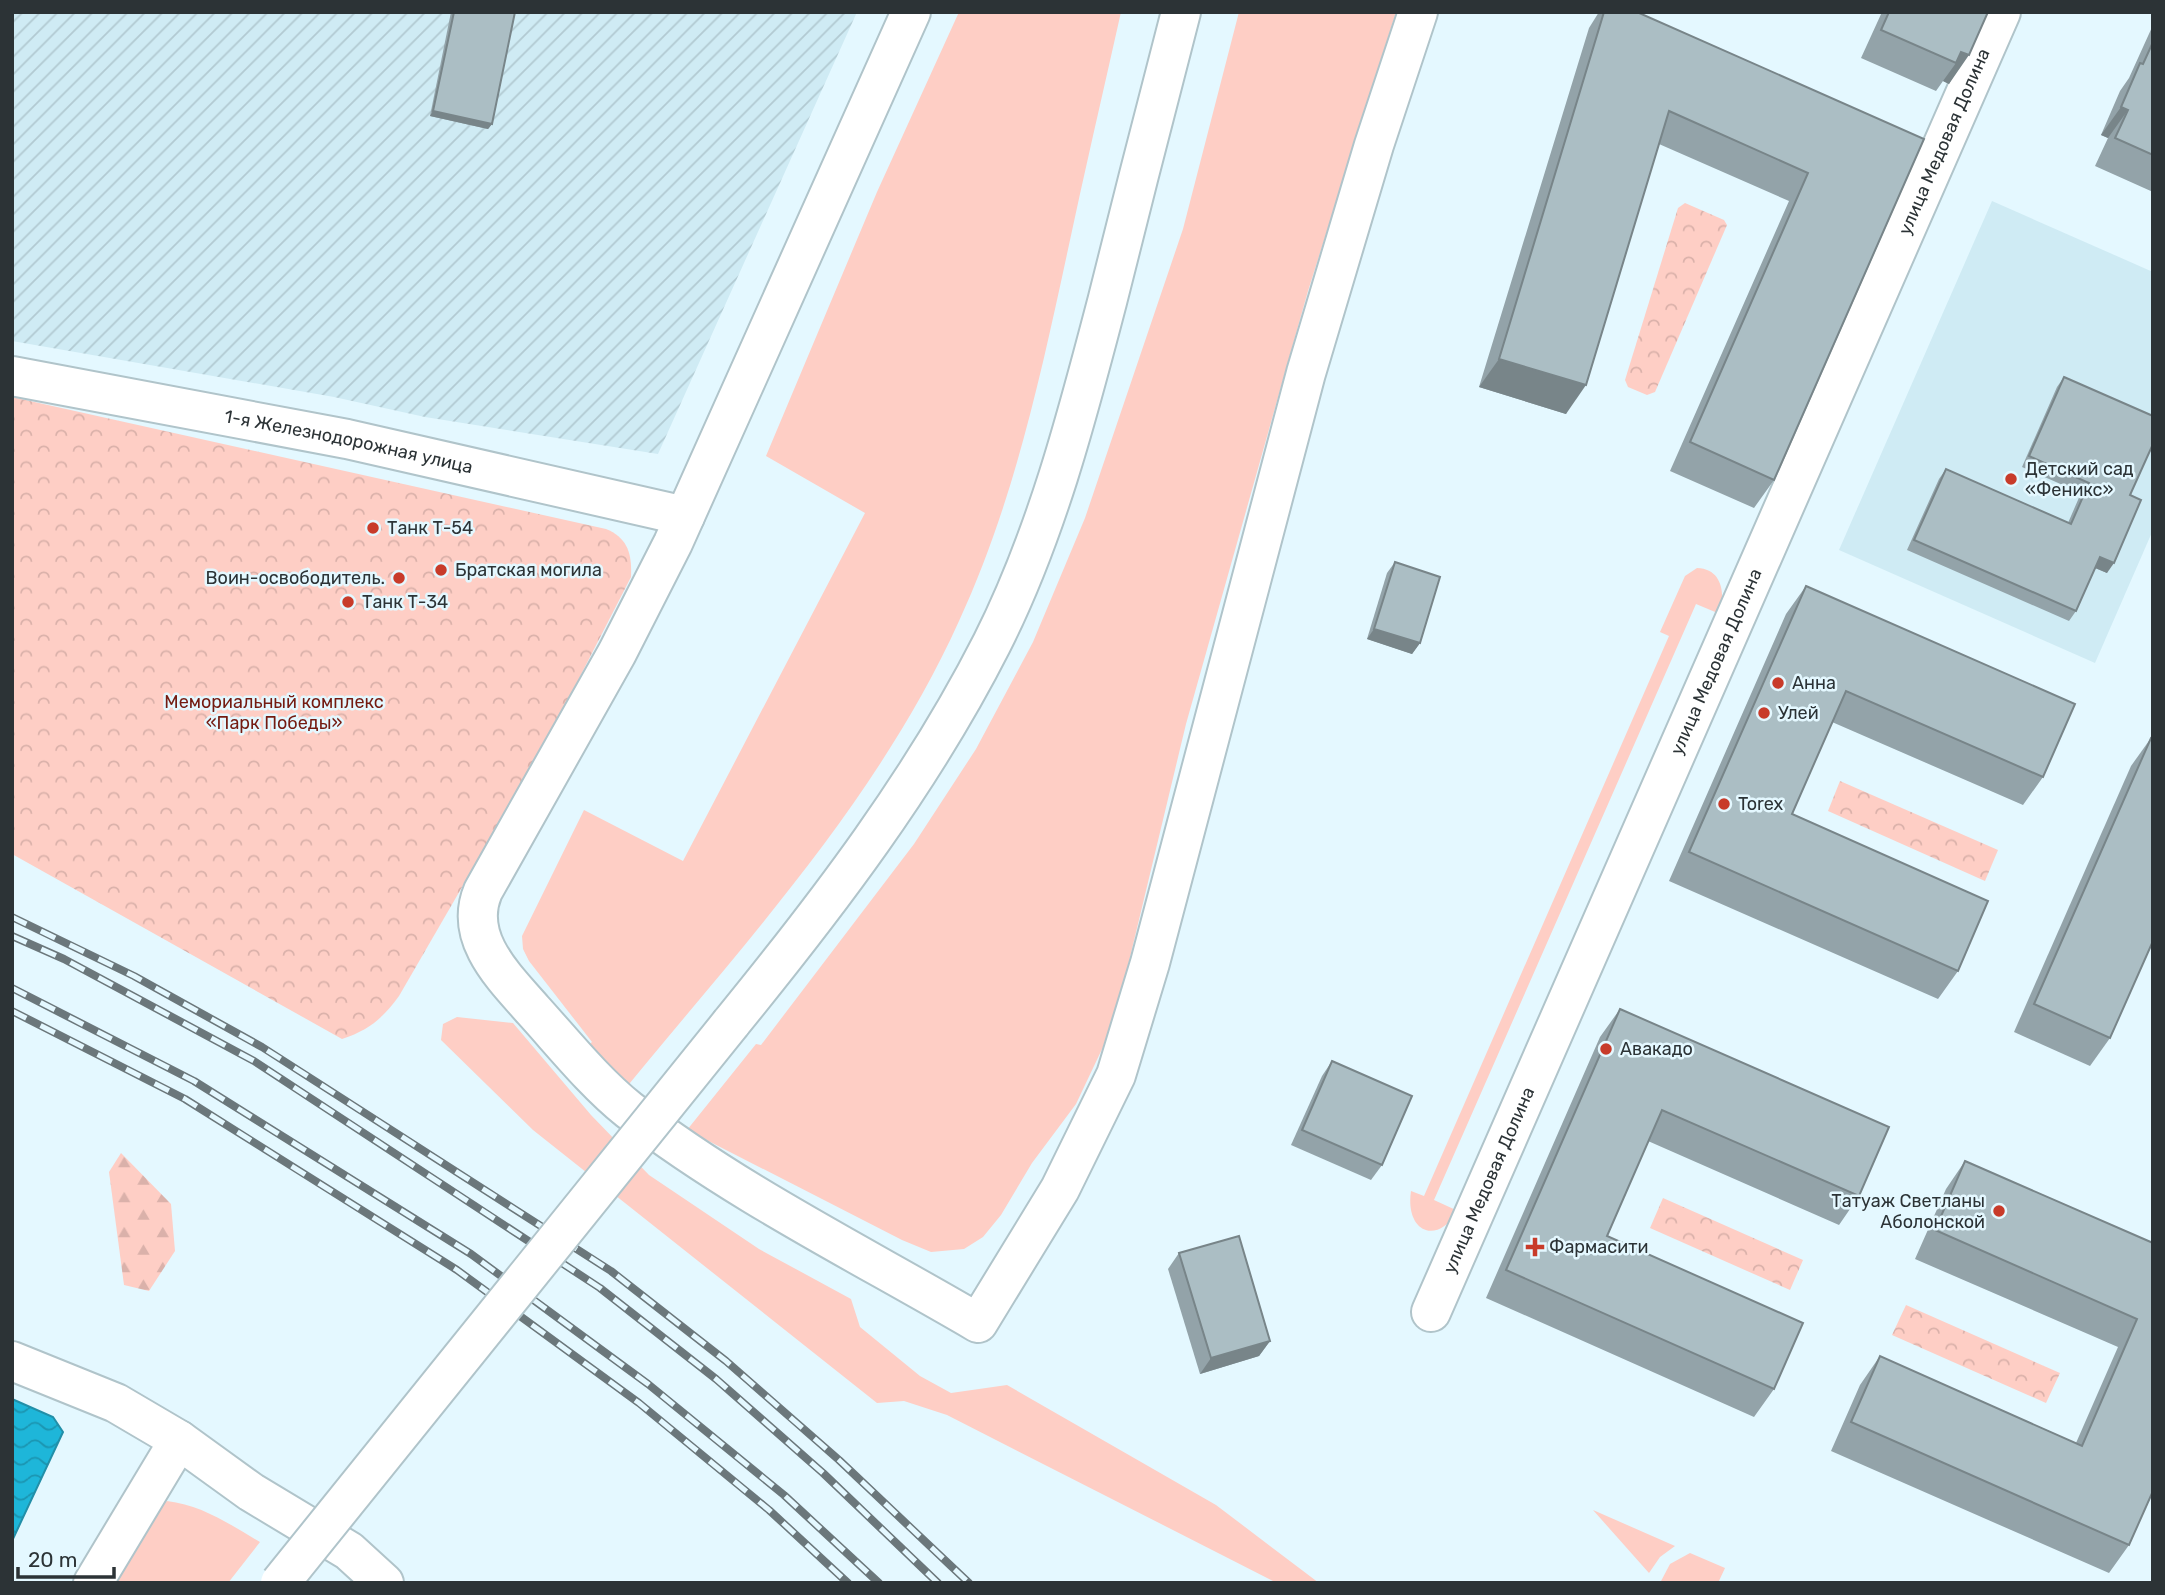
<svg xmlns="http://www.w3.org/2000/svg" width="2165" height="1595" viewBox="0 0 2165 1595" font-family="Rubik,sans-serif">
	<defs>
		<pattern id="industrial-furrows" width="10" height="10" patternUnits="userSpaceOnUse" patternTransform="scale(1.75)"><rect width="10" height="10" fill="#cfebf4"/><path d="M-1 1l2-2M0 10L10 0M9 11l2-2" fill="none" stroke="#b2cad2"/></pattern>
		<pattern id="forest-firs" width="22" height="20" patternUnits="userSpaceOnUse" patternTransform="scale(1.75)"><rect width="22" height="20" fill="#fecec5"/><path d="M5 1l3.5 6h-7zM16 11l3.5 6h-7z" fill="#dab1aa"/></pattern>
		<pattern id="park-crowns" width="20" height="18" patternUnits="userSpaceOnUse" patternTransform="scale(1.75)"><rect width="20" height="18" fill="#fecec5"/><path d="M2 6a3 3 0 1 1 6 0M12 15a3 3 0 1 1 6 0" fill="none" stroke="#dab1aa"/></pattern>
		<pattern id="water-waves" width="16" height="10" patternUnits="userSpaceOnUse" patternTransform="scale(1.75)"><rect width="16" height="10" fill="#1eb6d9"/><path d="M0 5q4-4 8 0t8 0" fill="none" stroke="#1b95b1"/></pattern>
	</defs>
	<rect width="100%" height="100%" fill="#e4f8ff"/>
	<!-- built -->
	<path fill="#cfebf4" d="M1992 201 2153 272V530L2095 663 1839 550Z"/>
	<!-- industrial -->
	<path fill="url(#industrial-furrows)" d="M12 12H857L658 454 425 417 334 397 12 341Z"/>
	<!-- green -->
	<g fill="#fecec5">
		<path d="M959 12H1121C1103 93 1084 173 1067 254 1040 379 1013 504 959 621 876 805 735 953 612 1105L570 1061 592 1042 529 961 523 949 522 936 584 810 683 861 865 513 766 456 877 192Z"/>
		<path d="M1239 12H1396L1308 291 1186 724 1125 978 1103 1047 1076 1104 1032 1163 1001 1215 983 1237 964 1249 931 1252 902 1240 687 1130 756 1044 761 1045 914 844 976 749 1033 642 1085 518 1183 229Z"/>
		<path d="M1697 568C1723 569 1725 594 1720 614L1696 604 1434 1200 1458 1211C1435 1247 1405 1230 1411 1191L1424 1196 1669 636 1660 632 1685 576Z"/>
		<path d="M457 1017 513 1023 591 1115 649 1175 759 1249 851 1299 860 1327 920 1376 951 1393 1007 1385 1216 1505 1319 1583H1277L947 1415 904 1401 877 1403 533 1130 441 1040 443 1024Z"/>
		<path d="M167 1501C202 1505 231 1525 260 1542L228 1583H115L156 1510Z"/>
		<path d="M1593 1510 1675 1546 1660 1557 1649 1573Z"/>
		<path d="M1690 1553 1725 1568 1718 1583H1660L1670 1564Z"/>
	</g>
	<!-- forest -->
	<path fill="url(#forest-firs)" d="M121 1153 171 1204 175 1251 149 1291 124 1285 109 1172Z"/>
	<!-- park -->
	<g fill="url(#park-crowns)">
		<path d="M1685 203 1724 220 1727 225 1655 392 1647 395 1628 387 1625 380 1678 208Z"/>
		<path d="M12 397 606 529C628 538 632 554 631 577L550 735 399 996C382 1019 369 1030 342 1039L12 854Z"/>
		<path d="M1840 781 1998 850 1985 881 1828 811Z"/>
		<path d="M1663 1198 1803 1260 1790 1290 1650 1228Z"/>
		<path d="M1906 1305 2060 1373 2046 1403 1892 1335Z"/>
	</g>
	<!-- water -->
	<path fill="url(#water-waves)" stroke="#228fa8" stroke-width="2" d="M12 1399 53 1417 63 1432 12 1541Z"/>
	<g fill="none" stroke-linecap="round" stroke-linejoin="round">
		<defs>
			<g id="minor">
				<path d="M911 12 673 543 617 653 483 891C463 938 504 977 533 1010 563 1043 594 1082 629 1110 735 1192 862 1255 978 1323L1060 1189 1116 1075 1150 963 1306 373 1374 145 1418 12"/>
				<path id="s1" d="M12 376 347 439 685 516"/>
				<path id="s2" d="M1431 1312 2001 12"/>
				<path d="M12 1361 116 1403 179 1440 251 1492 349 1551 384 1583"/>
				<path d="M93 1583 179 1440"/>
			</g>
			<path id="major" d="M731 1023C828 904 922 781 992 643 1046 536 1077 417 1107 302 1131 205 1156 109 1181 12"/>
		</defs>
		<!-- minor casing -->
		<use href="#minor" stroke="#b0c4ca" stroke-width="42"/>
		<!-- major casing -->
		<use href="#major" stroke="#b0c4ca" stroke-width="42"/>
		<!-- minor -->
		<use href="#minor" stroke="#fff" stroke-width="38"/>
		<!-- major -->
		<use href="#major" stroke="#fff" stroke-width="38"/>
		<defs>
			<g id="rail">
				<path d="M12 917 134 976 262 1047 611 1271 726 1361 839 1460 969 1583"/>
				<path d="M12 936 64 959 254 1061 600 1288 716 1379 823 1473 938 1583"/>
				<path d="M12 988 194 1081 471 1254 648 1384 784 1495 879 1583"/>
				<path d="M12 1011 185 1099 457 1270 639 1403 769 1510 848 1583"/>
			</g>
		</defs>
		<!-- rail casing -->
		<use href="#rail" stroke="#6b777b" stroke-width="8"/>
		<!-- rail -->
		<use href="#rail" stroke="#e4f8ff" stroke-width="5" stroke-dasharray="16" stroke-linecap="butt"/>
		<defs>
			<path id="major-bridge" d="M280 1583 731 1023"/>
		</defs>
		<!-- major-bridge casing -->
		<use href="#major-bridge" stroke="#b0c4ca" stroke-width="42" stroke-linecap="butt"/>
		<!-- major-bridge -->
		<use href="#major-bridge" stroke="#fff" stroke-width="38"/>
	</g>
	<!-- wall -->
	<g fill="#93a3a9">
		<path d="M451 12H515L492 124 488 129 430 116Z"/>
		<path d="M1599 12H1637L1924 139 1774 480 1754 508 1670 471 1789 201 1659 144 1566 414 1479 387 1589 28Z"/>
		<path d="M1882 12H1988L1949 84 1943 81 1936 91 1861 58Z"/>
		<path d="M2153 25V192L2095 166 2108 138 2101 135 2120 91 2129 78Z"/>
		<path d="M2064 377 2153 416V452L2150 451 2130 495 2107 573 2095 568 2076 611 2069 621 1907 550 1939 479 1946 469 2068 523 2081 493 2022 467 2057 387Z"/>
		<path d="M1395 562 1420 643 1412 654 1367 639 1387 573Z"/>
		<path d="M1806 586 2043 777 2023 805 1832 722 1792 814 1958 971 1938 999 1669 881 1786 614Z"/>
		<path d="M2151 738 2110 1038 2090 1066 2014 1032 2131 766Z"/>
		<path d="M1620 1009 1859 1196 1839 1225 1648 1141 1607 1236 1774 1389 1754 1417 1486 1298 1600 1037Z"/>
		<path d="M1332 1061 1382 1165 1371 1180 1291 1145 1322 1076Z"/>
		<path d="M1965 1161 2153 1243 2129 1545 2109 1573 1831 1451 1860 1385 1880 1356 2076 1443 2118 1347 1915 1259 1946 1189Z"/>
		<path d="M1179 1253 1270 1341 1259 1356 1200 1374 1168 1269Z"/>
	</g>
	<!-- shaded-wall -->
	<g fill="#788589">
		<path d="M1961 52 1969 55 1949 84 1943 81 1956 63Z"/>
		<path d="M2121 107 2128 110 2108 138 2101 135Z"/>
		<path d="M433 111 492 124 488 129 430 116Z"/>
		<path d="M1499 359 1586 385 1566 414 1479 387Z"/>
		<path d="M2100 557 2114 563 2107 573 2093 567Z"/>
		<path d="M1374 629 1420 643 1412 654 1367 639Z"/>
		<path d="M1270 1341 1259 1356 1200 1374 1211 1358Z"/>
	</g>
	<!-- building -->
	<g fill="#abbec4" stroke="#788589" stroke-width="2">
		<path d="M454 12H515L492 124 433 111Z"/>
		<path d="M1604 12H1637L1924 139 1774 480 1690 442 1808 173 1669 111 1586 385 1499 359Z"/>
		<path d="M1889 12H1988L1969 55 1961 52 1956 63 1881 30Z"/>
		<path d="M2153 42V155L2115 138 2128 110 2121 107 2140 63 2143 64Z"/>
		<path d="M2064 377 2153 416V444L2130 495 2141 500 2114 563 2100 557 2076 611 1914 540 1946 469 2071 524 2089 483 2029 456Z"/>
		<path d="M1395 562 1440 577 1420 643 1374 629Z"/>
		<path d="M1806 586 2075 704 2043 777 1846 691 1792 814 1988 901 1958 971 1689 852Z"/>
		<path d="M2151 738 2153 739V941L2110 1038 2034 1004Z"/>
		<path d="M1620 1009 1889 1127 1859 1196 1662 1110 1607 1236 1803 1323 1774 1389 1506 1270Z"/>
		<path d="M1332 1061 1412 1096 1382 1165 1302 1130Z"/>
		<path d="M1965 1161 2153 1243V1491L2129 1545 1851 1422 1880 1356 2082 1446 2137 1319 1935 1230Z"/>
		<path d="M1239 1236 1270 1341 1211 1358 1179 1253Z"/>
	</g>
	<!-- markers -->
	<g fill="#c83b2a" stroke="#e4f8ff" stroke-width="2.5">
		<circle cx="2011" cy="479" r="7"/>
		<circle cx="373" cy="528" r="7"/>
		<circle cx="441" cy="570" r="7"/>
		<circle cx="399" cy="578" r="7"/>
		<circle cx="348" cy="602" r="7"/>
		<circle cx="1778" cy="683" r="7"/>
		<circle cx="1764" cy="713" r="7"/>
		<circle cx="1724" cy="804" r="7"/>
		<circle cx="1606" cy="1049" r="7"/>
		<circle cx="1999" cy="1211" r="7"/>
		<path d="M1531.5 1236.5h7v7h7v7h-7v7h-7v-7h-7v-7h7z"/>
	</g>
	<g text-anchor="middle" stroke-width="5" stroke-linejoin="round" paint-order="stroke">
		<!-- street labels -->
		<g font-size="18" fill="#2c3336" stroke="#e4f8ff">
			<text dy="6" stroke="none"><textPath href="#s2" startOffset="1278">улица Медовая Долина</textPath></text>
			<text dy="6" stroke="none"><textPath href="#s1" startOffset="343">1-я Железнодорожная улица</textPath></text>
			<text dy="6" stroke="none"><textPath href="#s2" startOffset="710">улица Медовая Долина</textPath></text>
			<text dy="6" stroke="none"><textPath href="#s2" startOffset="144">улица Медовая Долина</textPath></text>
		</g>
		<!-- poi labels -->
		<g font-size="18" fill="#2c3336" stroke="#e4f8ff" text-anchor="start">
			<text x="2025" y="475">Детский сад<tspan x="2025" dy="21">«Феникс»</tspan></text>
			<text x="387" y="534">Танк Т-54</text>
			<text x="455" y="576">Братская могила</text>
			<text x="385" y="584" text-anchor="end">Воин-освободитель.</text>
			<text x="362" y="608">Танк Т-34</text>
			<text x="1792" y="689">Анна</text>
			<text x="1778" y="719">Улей</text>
			<text x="1738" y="810">Torex</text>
			<text x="1620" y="1055">Авакадо</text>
			<text x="1985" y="1207" text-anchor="end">Татуаж Светланы<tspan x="1985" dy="21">Аболонской</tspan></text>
			<text x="1549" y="1253">Фармасити</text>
		</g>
		<!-- park labels -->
		<g font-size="18" fill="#741b11" stroke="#e4f8ff">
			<text x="274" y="708">Мемориальный комплекс<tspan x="274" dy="21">«Парк Победы»</tspan></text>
		</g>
	</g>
	<!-- border -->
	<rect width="2165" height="1595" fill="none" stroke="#2c3336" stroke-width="28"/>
	<!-- scale -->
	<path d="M18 1567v10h96v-10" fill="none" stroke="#2c3336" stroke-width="3.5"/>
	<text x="28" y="1567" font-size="21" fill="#2c3336" stroke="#e4f8ff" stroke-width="5" paint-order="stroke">20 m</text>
</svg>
